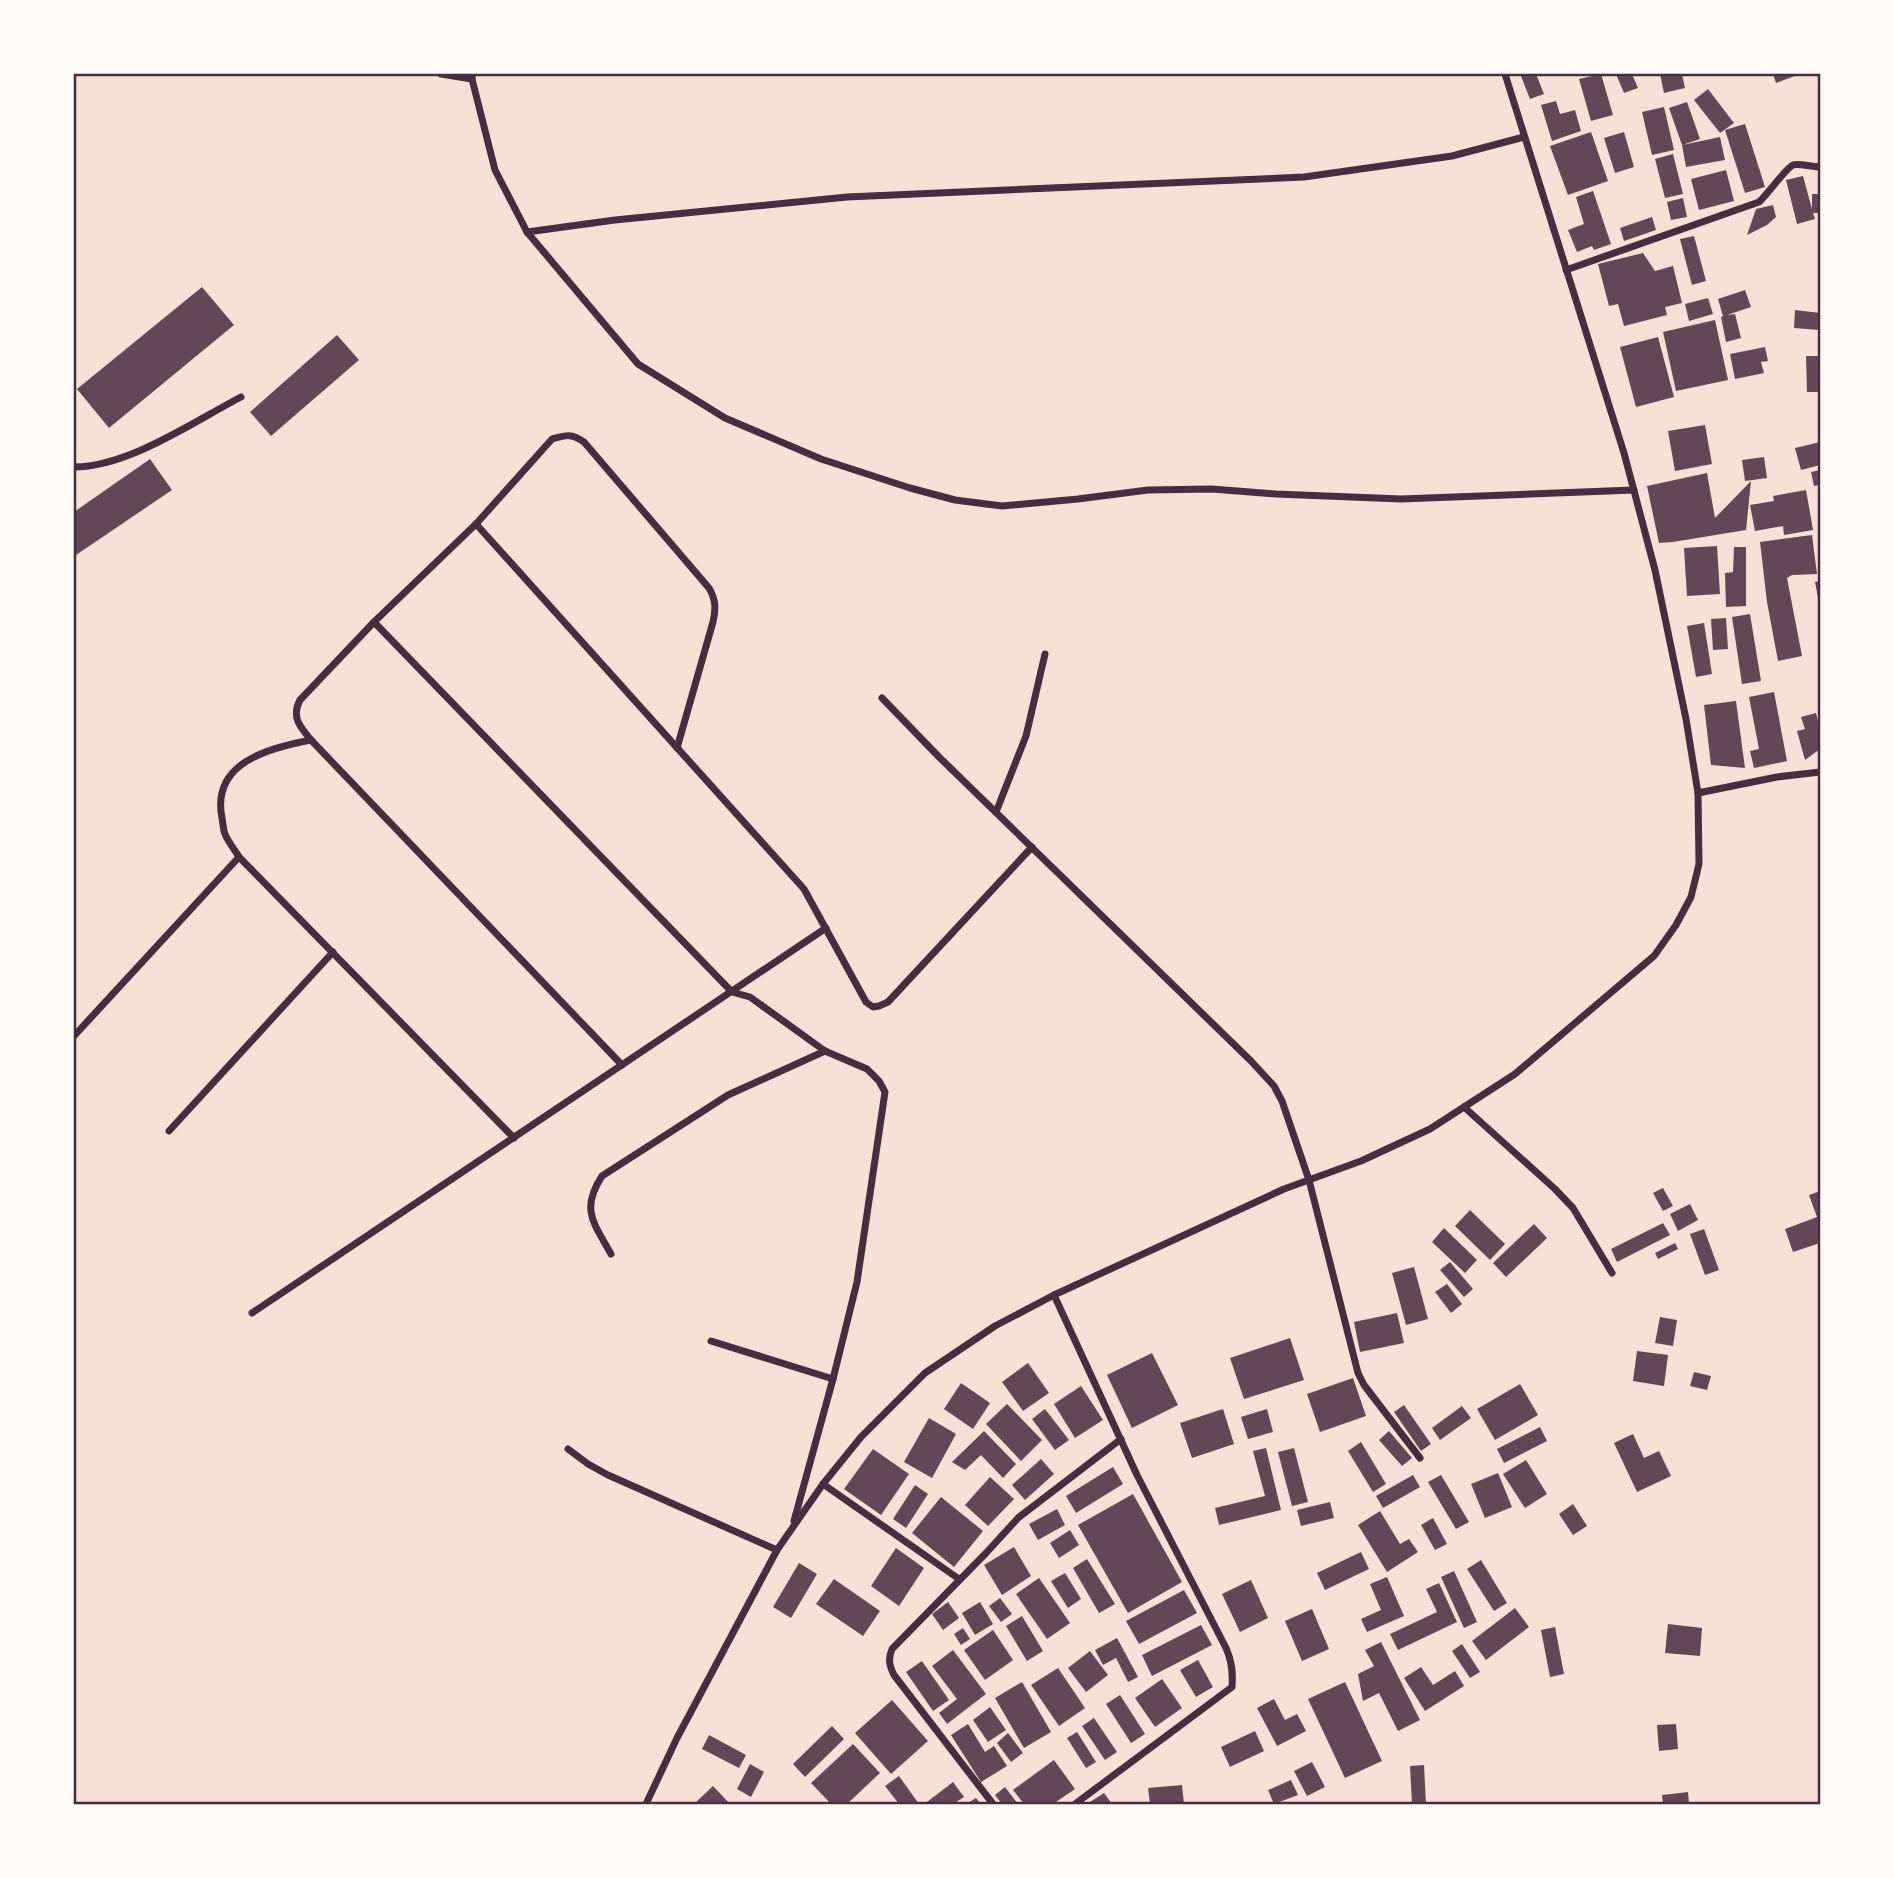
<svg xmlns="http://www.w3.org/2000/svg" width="1894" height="1878" viewBox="0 0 1894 1878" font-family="'Nunito Sans',sans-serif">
	<rect width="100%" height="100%" fill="#f7e1d7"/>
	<!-- building -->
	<g fill="#644757">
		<path d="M1528 74H1536L1544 94 1530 99 1521 76Z"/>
		<path d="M1601 74 1613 115 1591 121 1579 79Z"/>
		<path d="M1616 74H1632L1638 88 1624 93Z"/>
		<path d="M1660 74H1682L1685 88 1664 93Z"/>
		<path d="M1773 74H1800L1776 83Z"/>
		<path d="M1708 89 1734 123 1720 133 1694 100Z"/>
		<path d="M1556 101 1560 114 1575 110 1581 131 1552 141 1541 105Z"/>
		<path d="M1687 102 1700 139 1682 145 1720 137 1725 160 1686 167 1682 145 1669 108Z"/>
		<path d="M1664 107 1674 150 1652 155 1642 112Z"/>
		<path d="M1745 124 1765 187 1745 193 1725 130Z"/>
		<path d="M1591 132 1608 181 1568 195 1550 146Z"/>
		<path d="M1624 132 1634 167 1615 173 1604 138Z"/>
		<path d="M1673 154 1683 194 1665 198 1655 159Z"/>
		<path d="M1726 170 1734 201 1699 210 1691 179Z"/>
		<path d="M1803 176 1812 209V194H1820V213H1813L1815 219 1797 224 1786 180Z"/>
		<path d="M1593 191 1611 244 1594 250 1592 246 1577 252 1568 230 1584 224 1576 197Z"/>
		<path d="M1683 198 1687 217 1671 220 1667 202Z"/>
		<path d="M1773 205 1776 217 1767 225 1747 235 1756 209Z"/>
		<path d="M1652 217 1656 230 1624 241 1620 228Z"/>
		<path d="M1694 236 1706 281 1692 285 1680 239Z"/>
		<path d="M1643 253 1655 271 1673 266 1682 303 1665 307 1667 315 1624 326 1618 304 1609 306 1598 264Z"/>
		<path d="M202 287 234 325 109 428 77 389Z"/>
		<path d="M1745 290 1751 307 1727 315 1735 314 1741 338 1726 342 1721 317 1723 316 1718 299Z"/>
		<path d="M1708 298 1713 314 1689 321 1685 304Z"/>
		<path d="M1795 310 1820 313V330L1794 328Z"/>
		<path d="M1715 320 1728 380 1676 391 1663 332Z"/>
		<path d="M337 335 359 360 271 436 250 412Z"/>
		<path d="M1658 337 1674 397 1636 407 1620 347Z"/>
		<path d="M1765 347 1768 361 1761 362 1764 373 1735 379 1730 354Z"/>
		<path d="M1806 356H1819V392H1807Z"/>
		<path d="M1705 425 1712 464 1675 471 1668 431Z"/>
		<path d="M1820 442V465L1801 470 1795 448Z"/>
		<path d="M1764 457 1767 478 1745 481 1742 460Z"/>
		<path d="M150 459 172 490 76 555 74 551V512Z"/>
		<path d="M1820 470V485L1814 486 1811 472Z"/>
		<path d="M1707 473 1715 518 1751 481 1746 530 1673 542 1659 543 1647 486Z"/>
		<path d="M1806 490 1813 530 1784 535 1783 526 1755 531 1750 505 1774 501 1773 496Z"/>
		<path d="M1812 535 1817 574 1792 575 1787 578 1802 656 1778 661 1767 602 1760 542Z"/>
		<path d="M1717 546 1720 594 1687 596 1684 548Z"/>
		<path d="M1734 547H1746V606L1726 607 1725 573 1733 572Z"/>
		<path d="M1820 581V603H1819L1815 582Z"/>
		<path d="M1750 614 1761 681 1742 684 1732 617Z"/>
		<path d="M1726 618 1728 649 1713 650 1711 619Z"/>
		<path d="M1704 623 1712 674 1696 677 1687 626Z"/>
		<path d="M1774 692 1787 761 1754 768 1750 751 1759 749 1749 697Z"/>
		<path d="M1736 701 1745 768 1711 765 1704 705Z"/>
		<path d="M1816 713 1820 730V749L1805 760 1797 731 1805 729 1801 717Z"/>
		<path d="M1663 1188 1673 1206 1663 1211 1653 1193Z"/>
		<path d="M1820 1191V1243L1793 1252 1785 1229 1817 1217 1809 1195Z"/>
		<path d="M1690 1204 1698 1220 1678 1231 1670 1214Z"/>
		<path d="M1470 1210 1505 1244 1490 1260 1455 1226Z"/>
		<path d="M1663 1223 1670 1235 1617 1262 1611 1249Z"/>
		<path d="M1534 1224 1547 1238 1506 1277 1493 1263Z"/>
		<path d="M1444 1228 1477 1260 1465 1273 1432 1242Z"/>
		<path d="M1704 1229 1719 1270 1705 1275 1690 1234Z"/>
		<path d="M1675 1243 1678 1249 1658 1259 1655 1253Z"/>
		<path d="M1450 1262 1473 1289 1464 1297 1440 1270Z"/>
		<path d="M1414 1267 1428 1319 1406 1325 1392 1273Z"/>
		<path d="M1447 1284 1462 1304 1451 1313 1435 1292Z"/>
		<path d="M1397 1313 1404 1343 1360 1352 1354 1322Z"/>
		<path d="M1660 1317 1677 1320 1673 1346 1655 1343Z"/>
		<path d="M1290 1338 1304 1380 1244 1399 1230 1358Z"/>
		<path d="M1637 1351 1668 1355 1664 1386 1633 1381Z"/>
		<path d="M1152 1353 1178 1405 1132 1428 1107 1375Z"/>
		<path d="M1028 1363 1049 1393 1023 1411 1002 1382Z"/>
		<path d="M1694 1372 1711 1376 1707 1390 1690 1386Z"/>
		<path d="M1353 1378 1366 1416 1320 1432 1307 1394Z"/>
		<path d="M961 1383 990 1403 973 1429 944 1409Z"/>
		<path d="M1520 1384 1538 1415 1495 1440 1477 1409Z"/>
		<path d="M1081 1386 1103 1420 1075 1438 1054 1404Z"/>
		<path d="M1007 1404 1042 1440 1021 1461 986 1424Z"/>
		<path d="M1404 1405 1431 1444 1421 1451 1394 1412Z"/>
		<path d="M1462 1406 1471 1418 1440 1440 1432 1428Z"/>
		<path d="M1045 1409 1069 1440 1055 1450 1032 1419Z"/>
		<path d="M1223 1409 1234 1444 1192 1458 1180 1423Z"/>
		<path d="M1267 1409 1273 1432 1248 1439 1241 1417Z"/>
		<path d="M929 1418 956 1434 932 1478 904 1462Z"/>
		<path d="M1540 1427 1547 1441 1504 1463 1497 1449Z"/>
		<path d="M984 1431 1016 1464 1003 1478 981 1455 965 1470 952 1462Z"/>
		<path d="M1389 1431 1412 1458 1402 1466 1379 1440Z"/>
		<path d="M1633 1434 1644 1458 1659 1451 1671 1476 1637 1492 1614 1443Z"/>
		<path d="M1361 1442 1386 1484 1373 1492 1348 1451Z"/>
		<path d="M1266 1448 1281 1510 1219 1525 1215 1508 1265 1496 1253 1451Z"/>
		<path d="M1294 1448 1308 1502 1292 1506 1278 1452Z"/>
		<path d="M873 1449 909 1474 881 1515 844 1489Z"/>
		<path d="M1041 1459 1054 1474 1025 1500 1012 1485Z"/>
		<path d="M1526 1460 1547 1494 1525 1508 1503 1474Z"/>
		<path d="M1113 1467 1123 1484 1076 1513 1066 1496Z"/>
		<path d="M1498 1473 1512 1507 1485 1518 1471 1484Z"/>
		<path d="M1413 1475 1420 1487 1383 1508 1376 1496Z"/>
		<path d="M1441 1475 1469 1522 1456 1529 1428 1482Z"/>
		<path d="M990 1477 1014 1499 988 1526 965 1505Z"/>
		<path d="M915 1485 928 1494 906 1528 893 1519Z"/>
		<path d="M1133 1494 1182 1582 1128 1613 1078 1525Z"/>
		<path d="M941 1497 983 1531 954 1567 912 1533Z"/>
		<path d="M1330 1502 1334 1518 1301 1526 1297 1510Z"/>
		<path d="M1573 1504 1587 1526 1573 1535 1559 1514Z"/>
		<path d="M1057 1509 1065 1525 1038 1540 1029 1524Z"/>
		<path d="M1380 1511 1400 1544 1409 1539 1418 1552 1387 1572 1358 1525Z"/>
		<path d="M1433 1518 1447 1544 1435 1550 1421 1525Z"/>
		<path d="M1070 1530 1079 1545 1059 1558 1050 1543Z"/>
		<path d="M1014 1547 1031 1576 1002 1595 984 1565Z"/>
		<path d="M896 1548 924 1568 899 1606 871 1586Z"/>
		<path d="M1361 1552 1369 1569 1325 1590 1317 1573Z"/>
		<path d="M1087 1559 1115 1604 1099 1613 1073 1568Z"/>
		<path d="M1481 1560 1507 1603 1494 1611 1467 1569Z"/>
		<path d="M799 1563 817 1574 791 1618 773 1607Z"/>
		<path d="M1454 1571 1477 1622 1464 1628 1441 1577Z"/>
		<path d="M1065 1573 1081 1599 1068 1608 1051 1581Z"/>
		<path d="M1387 1577 1404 1616 1367 1632 1361 1619 1381 1610 1370 1584Z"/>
		<path d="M1039 1578 1070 1623 1047 1639 1016 1594Z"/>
		<path d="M834 1579 880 1611 863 1636 816 1604Z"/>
		<path d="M1251 1580 1268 1618 1240 1632 1222 1594Z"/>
		<path d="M1439 1583 1457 1622 1398 1650 1390 1634 1437 1612 1426 1589Z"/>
		<path d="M1184 1590 1197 1613 1139 1644 1126 1621Z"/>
		<path d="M1000 1598 1012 1614 1001 1622 989 1606Z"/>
		<path d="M948 1602 959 1618 943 1630 932 1614Z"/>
		<path d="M980 1602 993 1624 975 1635 962 1613Z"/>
		<path d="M1515 1608 1529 1627 1486 1660 1472 1641Z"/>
		<path d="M1312 1609 1329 1649 1302 1661 1285 1621Z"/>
		<path d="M1022 1616 1043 1651 1027 1661 1006 1626Z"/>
		<path d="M1668 1624 1702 1628 1700 1656 1665 1653Z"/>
		<path d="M1201 1625 1212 1645 1152 1676 1142 1655Z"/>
		<path d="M1555 1627 1564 1674 1550 1677 1541 1630Z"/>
		<path d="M963 1628 970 1639 961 1645 954 1634Z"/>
		<path d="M993 1630 1013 1660 985 1680 964 1650Z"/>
		<path d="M1117 1638 1138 1677 1128 1682 1116 1658 1103 1665 1095 1650Z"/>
		<path d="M1381 1642 1420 1720 1398 1731 1379 1693 1363 1701 1358 1674 1374 1666 1365 1650Z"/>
		<path d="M1462 1644 1480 1672 1470 1678 1452 1651Z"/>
		<path d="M953 1650 986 1694 947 1724 939 1713 957 1699 932 1666Z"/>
		<path d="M1090 1651 1108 1675 1086 1692 1068 1668Z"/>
		<path d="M1198 1660 1213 1687 1196 1697 1180 1670Z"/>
		<path d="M922 1661 949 1700 933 1711 906 1672Z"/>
		<path d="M1421 1667 1433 1685 1455 1671 1464 1686 1425 1711 1404 1678Z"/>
		<path d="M1058 1668 1085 1708 1059 1726 1031 1685Z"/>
		<path d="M1162 1679 1182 1708 1155 1727 1135 1698Z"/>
		<path d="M1022 1682 1051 1732 1024 1748 995 1698Z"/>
		<path d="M1345 1682 1382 1761 1345 1778 1308 1699Z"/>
		<path d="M1120 1695 1145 1734 1131 1743 1106 1704Z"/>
		<path d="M1274 1699 1285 1720 1297 1714 1306 1731 1277 1746 1257 1708Z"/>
		<path d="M892 1700 928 1741 891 1774 855 1733Z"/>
		<path d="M990 1707 1006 1730 988 1742 973 1720Z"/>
		<path d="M1094 1718 1117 1752 1105 1760 1082 1726Z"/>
		<path d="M968 1724 985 1752 994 1746 1007 1766 981 1782 951 1735Z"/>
		<path d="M1676 1724 1678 1749 1659 1751 1657 1725Z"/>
		<path d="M832 1726 844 1739 805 1777 793 1764Z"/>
		<path d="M1255 1731 1264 1751 1230 1767 1221 1747Z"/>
		<path d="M1077 1732 1096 1762 1086 1768 1067 1738Z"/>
		<path d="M1008 1733 1023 1753 1011 1762 997 1743Z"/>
		<path d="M709 1735 746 1755 739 1768 702 1749Z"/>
		<path d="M853 1744 880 1773 847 1804H831L811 1783Z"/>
		<path d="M1054 1760 1075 1789 1053 1804H1024L1013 1790Z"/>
		<path d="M1312 1762 1325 1787 1307 1796 1294 1771Z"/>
		<path d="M750 1764 764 1772 751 1797 737 1789Z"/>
		<path d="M1424 1765 1426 1804H1412L1410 1766Z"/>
		<path d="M899 1776 919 1804H899L885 1786Z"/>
		<path d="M1291 1780 1298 1795 1274 1804 1268 1790Z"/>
		<path d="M953 1782 964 1797 953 1804H928L927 1802Z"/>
		<path d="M1182 1785 1184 1804H1150L1148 1788Z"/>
		<path d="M713 1786 730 1804H694Z"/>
		<path d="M1005 1787 1018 1804H1002L995 1795Z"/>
		<path d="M1688 1792 1689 1804H1663L1662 1795Z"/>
		<path d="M1104 1793 1112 1804H1087Z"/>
		<path d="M976 1798 981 1804H966Z"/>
	</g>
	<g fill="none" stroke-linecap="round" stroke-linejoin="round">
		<!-- minor -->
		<g stroke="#4a2c40" stroke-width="7">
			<path d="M441 74 472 79"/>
			<path d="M472 74V79L495 170 527 232 638 364 725 418 821 459 910 488 955 500 1002 506 1078 499 1148 490 1212 489 1276 494 1401 499 1634 490"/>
			<path d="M527 232 615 220 847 197 1304 177 1452 156 1524 137"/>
			<path d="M1566 270 1759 202C1767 195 1786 168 1793 165 1798 163 1813 167 1820 167"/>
			<path d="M74 467C128 467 193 422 241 397"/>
			<path d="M476 524 804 889 866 1002 873 1007 879 1006 888 1002 1032 847"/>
			<path d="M374 622 732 992 750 997 825 1051 867 1069 879 1081 885 1092 857 1282 833 1379 794 1521"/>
			<path d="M882 698 939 757 1251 1061 1274 1086 1282 1101 1309 1180 1358 1373 1364 1385 1420 1458"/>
			<path d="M311 740C268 748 211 763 222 818 223 823 223 829 225 834 228 842 235 850 239 857L514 1138"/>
			<path d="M1698 793 1777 777 1820 772"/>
			<path d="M996 812 1026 736 1045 654"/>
			<path d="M74 1036 239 857"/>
			<path d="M622 1065 311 740C300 727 291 717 300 700L374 622 476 524 552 439C566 435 572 433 584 442L709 588C716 600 716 609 713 622L677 748"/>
			<path d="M1464 1107 1555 1189 1573 1208 1612 1273"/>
			<path d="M169 1131 333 952"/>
			<path d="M611 1254C594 1223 580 1210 602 1176L728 1095 825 1051"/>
			<path d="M1054 1295 1137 1475 1226 1648C1232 1661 1233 1672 1232 1687L1075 1804"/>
			<path d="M252 1313 826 928"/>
			<path d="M711 1341 833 1379"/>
			<path d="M568 1449 588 1464 608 1475 777 1550"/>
			<path d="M823 1484 959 1579"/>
			<path d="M646 1804 677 1738 777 1550 823 1484 861 1437 925 1373 995 1326 1054 1295 1284 1189 1361 1161 1430 1129 1515 1074 1654 956 1676 925 1691 897 1699 864 1698 793 1686 719 1655 570 1624 453 1505 74"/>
			<path d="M993 1804 894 1675C889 1665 888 1659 892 1649L987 1552 1018 1518 1121 1439"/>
		</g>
	</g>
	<!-- border -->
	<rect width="1894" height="1878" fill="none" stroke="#fffaf5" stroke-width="150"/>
	<rect x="75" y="75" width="1744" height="1728" fill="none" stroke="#4a2c40" stroke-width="2.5"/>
</svg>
